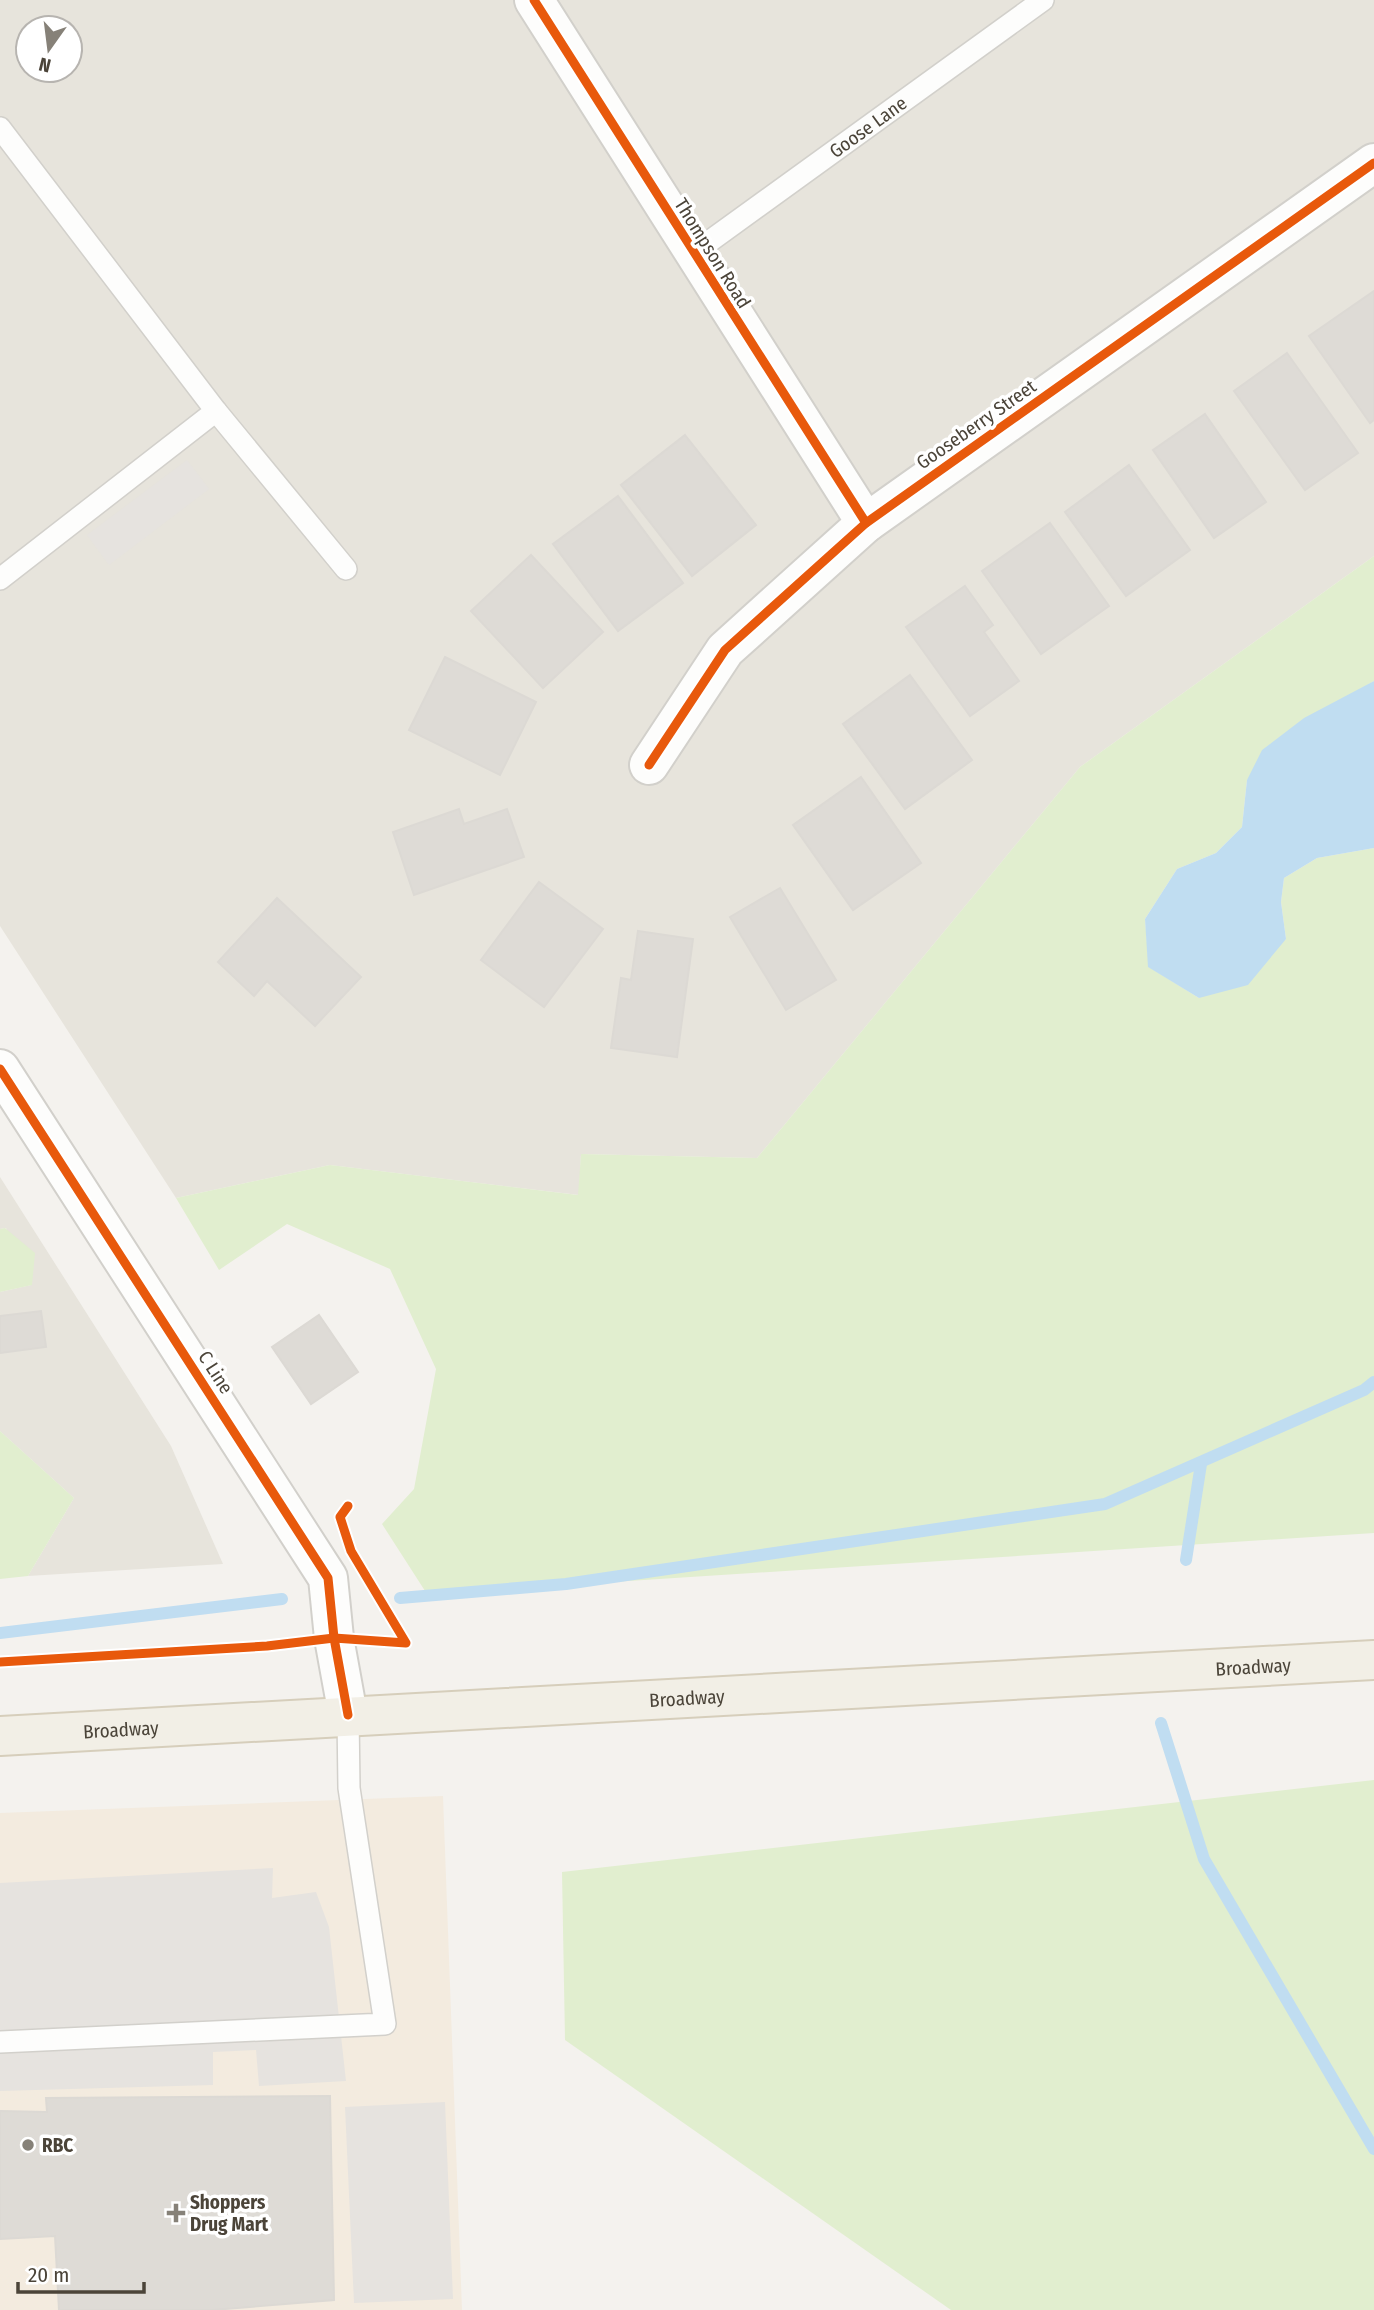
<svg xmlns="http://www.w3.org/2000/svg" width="1374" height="2310" viewBox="0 0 1374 2310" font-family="'Fira Sans Condensed',sans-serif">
	<rect width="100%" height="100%" fill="#f4f2ee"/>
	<!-- residential -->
	<g fill="#e7e4dc" fill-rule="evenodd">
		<path d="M0 0H1374V556L1080 767 757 1158 581 1154 579 1195 330 1165 176 1198 0 926ZM28 28H70V70H28Z"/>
		<path d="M0 1177 171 1446 223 1564 28 1576 74 1498 0 1431V1292L31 1285 6 1228 0 1229Z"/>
	</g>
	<!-- commercial -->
	<path fill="#f3ebdf" d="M443 1796 462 2310H0V1813Z"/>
	<!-- green -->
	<g fill="#e1eecf">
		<path d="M1374 556V681L1356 692 1247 780 1242 827 1216 853 1177 869 1145 919 1149 967 1199 998 1286 939 1281 902 1284 878 1317 858 1374 848V1533L427 1594 382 1524 414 1489 436 1369 390 1269 287 1224 219 1270 176 1198 330 1165 578 1195 581 1154 757 1158 1080 767Z"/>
		<path d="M5 1228 35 1253 32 1285 0 1292V1229Z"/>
		<path d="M0 1431 74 1498 28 1576 0 1579Z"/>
		<path d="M1374 1780V2310H951L565 2040 562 1872Z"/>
	</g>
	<!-- parking -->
	<g fill="#e6e3df">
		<path d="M187 460 209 489 109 565 87 535Z"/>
		<path d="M273 1868 272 1898 316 1892 329 1927 346 2081 259 2086 256 2050 213 2052V2085L0 2091V1883Z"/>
		<path d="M445 2102 453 2299 354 2303 345 2107Z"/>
	</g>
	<!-- water -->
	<path fill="#c0ddf1" d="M1374 681V848L1317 858 1284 878 1281 902 1286 939 1248 985 1199 998 1148 967 1145 919 1177 869 1216 853 1242 827 1247 780 1262 750 1304 718Z"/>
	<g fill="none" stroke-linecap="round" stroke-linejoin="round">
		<!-- stream -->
		<g stroke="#c0ddf1" stroke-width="12">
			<path d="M1186 1560 1201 1464"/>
			<path d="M400 1598 566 1584 1105 1504 1364 1390 1374 1382"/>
			<path d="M0 1633 282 1599"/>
			<path d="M1161 1723 1204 1859 1374 2149"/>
		</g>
	</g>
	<!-- building -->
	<g fill="#dedbd6" stroke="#dcd9d4" stroke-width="2">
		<path d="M1374 291V420L1370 423 1309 336Z"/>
		<path d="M1287 353 1358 453 1305 490 1234 391Z"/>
		<path d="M1205 414 1266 502 1214 538 1153 450Z"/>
		<path d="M685 435 756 525 692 576 621 485Z"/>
		<path d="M1129 465 1190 550 1126 596 1065 512Z"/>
		<path d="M618 496 683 583 618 631 553 544Z"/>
		<path d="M1050 523 1109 606 1041 654 982 571Z"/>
		<path d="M531 555 603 632 543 688 471 611Z"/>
		<path d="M965 586 993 625 984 632 1019 681 970 716 906 627Z"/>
		<path d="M445 657 536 702 500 775 409 730Z"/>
		<path d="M910 675 972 760 905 809 843 724Z"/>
		<path d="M861 777 921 863 853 910 793 825Z"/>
		<path d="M459 809 464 824 507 809 524 857 414 895 393 832Z"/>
		<path d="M539 882 603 929 544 1007 481 960Z"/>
		<path d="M780 888 836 980 786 1010 730 917Z"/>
		<path d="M277 898 361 977 315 1026 267 981 254 996 218 962Z"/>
		<path d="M638 931 693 939 677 1057 611 1048 621 978 631 980Z"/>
		<path d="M41 1311 46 1347 0 1353V1316Z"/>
		<path d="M319 1315 358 1372 311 1404 272 1347Z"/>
		<path d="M330 2096 334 2300 213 2310H59L55 2236 0 2239V2111L47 2112 46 2098Z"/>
	</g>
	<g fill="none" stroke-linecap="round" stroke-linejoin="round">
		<defs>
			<g id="service">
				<path d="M0 128 216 411 0 579"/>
				<path id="s1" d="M692 254 1043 0"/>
				<path d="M216 411 346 569"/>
				<path d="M0 2042 385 2024 349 1788 348 1715"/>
			</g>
			<g id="minor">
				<path d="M534 0 866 523"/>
				<path d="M649 765 725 650 866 523 1374 163"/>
			</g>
			<path id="tertiary" d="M0 1069 328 1578 334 1638 348 1715"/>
			<g id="primary">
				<path id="s2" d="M0 1736 1374 1660"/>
			</g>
		</defs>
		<!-- service casing -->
		<use href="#service" stroke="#d2d0cb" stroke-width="24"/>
		<!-- minor casing -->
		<use href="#minor" stroke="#d2d0cb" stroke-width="42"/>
		<!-- tertiary casing -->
		<use href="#tertiary" stroke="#d2d0cb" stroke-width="42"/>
		<!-- primary casing -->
		<use href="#primary" stroke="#d6cebb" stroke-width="42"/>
		<!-- service -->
		<use href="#service" stroke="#fdfdfc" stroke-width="21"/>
		<!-- minor -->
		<use href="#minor" stroke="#fdfdfc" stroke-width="38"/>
		<!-- tertiary -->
		<use href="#tertiary" stroke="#fdfdfc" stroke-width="38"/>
		<!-- primary -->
		<use href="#primary" stroke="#f2efe6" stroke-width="38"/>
		<defs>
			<g id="cycleway">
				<path d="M534 0 866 523"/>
				<path d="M649 765 725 650 866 523 1374 163"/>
				<path d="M0 1069 328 1578 334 1638 348 1715"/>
				<path d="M0 1662 267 1646 334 1638 406 1643 351 1551 340 1517 348 1506"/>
			</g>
		</defs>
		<!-- cycleway casing -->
		<use href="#cycleway" stroke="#fff" stroke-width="13"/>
		<!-- cycleway -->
		<use href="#cycleway" stroke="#e8590c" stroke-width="9"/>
	</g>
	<!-- markers -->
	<g fill="#868178" stroke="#fff" stroke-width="2.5">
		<circle cx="28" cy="2145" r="7"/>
		<path d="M172.5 2202.5h7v7h7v7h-7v7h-7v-7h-7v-7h7z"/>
	</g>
	<g text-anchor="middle" stroke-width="7" stroke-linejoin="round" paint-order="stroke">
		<!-- street labels -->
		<g font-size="19" fill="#4b4439" stroke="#fff">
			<text dy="7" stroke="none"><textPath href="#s1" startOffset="217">Goose Lane</textPath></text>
			<text transform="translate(713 253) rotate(58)" y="7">Thompson Road</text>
			<text transform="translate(976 424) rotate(-35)" y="7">Gooseberry Street</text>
			<text transform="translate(216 1372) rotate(57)" y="7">C Line</text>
			<text dy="7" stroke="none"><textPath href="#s2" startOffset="1255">Broadway</textPath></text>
			<text dy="7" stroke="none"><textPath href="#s2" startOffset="688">Broadway</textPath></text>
			<text dy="7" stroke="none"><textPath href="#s2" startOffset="121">Broadway</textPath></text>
		</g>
		<!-- poi labels -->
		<g font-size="19" font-weight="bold" fill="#4b4439" stroke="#fff" text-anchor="start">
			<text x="42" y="2152">RBC</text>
			<text x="190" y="2209">Shoppers<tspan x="190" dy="22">Drug Mart</tspan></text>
		</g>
	</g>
	<!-- north arrow -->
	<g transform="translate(49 49) rotate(194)"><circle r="33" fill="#ffffff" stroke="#b7b4b0" stroke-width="2"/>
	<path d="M0-5L12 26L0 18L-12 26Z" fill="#868178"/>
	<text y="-10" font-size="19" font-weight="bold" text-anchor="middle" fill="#4b4439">N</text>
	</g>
	<!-- scale -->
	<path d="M18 2282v10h126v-10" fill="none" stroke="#4b4439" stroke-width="3.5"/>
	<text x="28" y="2282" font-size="21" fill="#4b4439" stroke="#ffffff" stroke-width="5" paint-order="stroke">20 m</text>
</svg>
